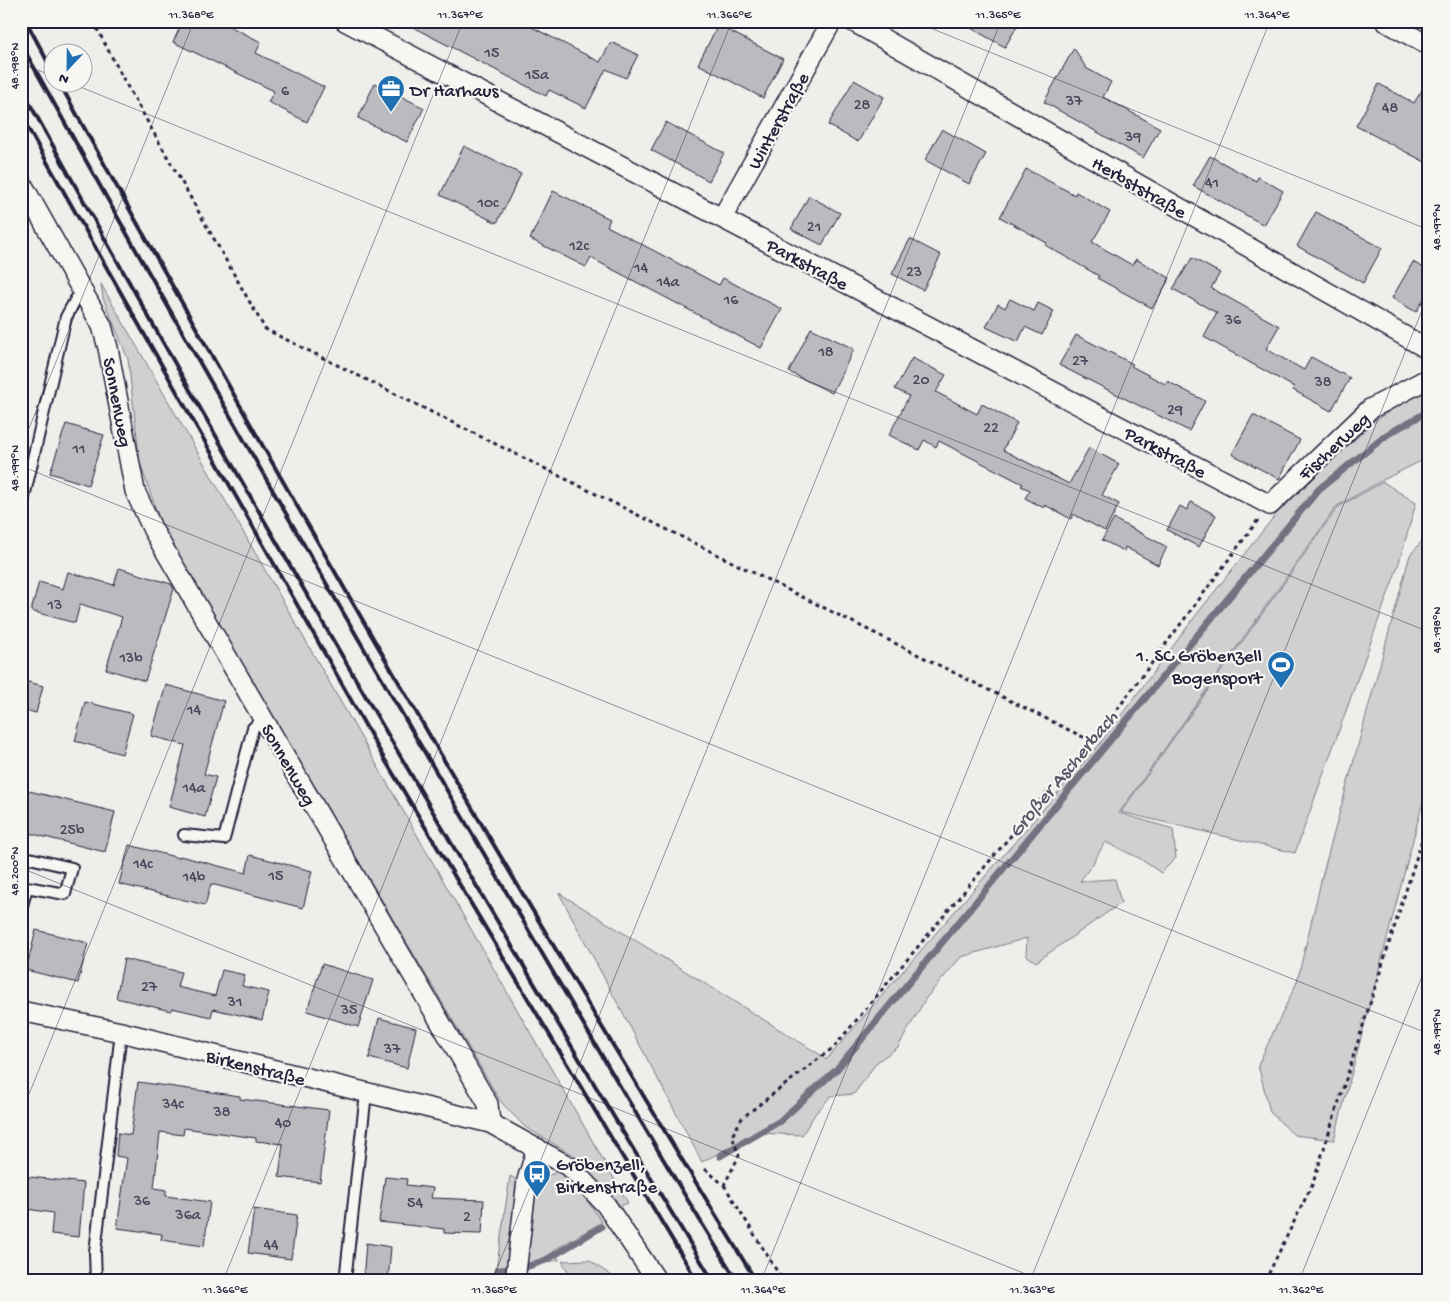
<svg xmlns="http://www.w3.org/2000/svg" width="1450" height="1302" viewBox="0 0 1450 1302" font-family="'Gochi Hand',sans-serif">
	<rect width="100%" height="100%" fill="#eeeeeb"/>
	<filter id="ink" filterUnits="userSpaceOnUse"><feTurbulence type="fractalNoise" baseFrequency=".02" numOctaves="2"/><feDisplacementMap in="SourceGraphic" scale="10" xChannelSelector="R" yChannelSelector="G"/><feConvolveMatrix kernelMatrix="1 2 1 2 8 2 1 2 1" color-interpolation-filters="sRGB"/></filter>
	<g filter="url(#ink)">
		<!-- green -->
		<g fill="#d0d0d1" stroke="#797986">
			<path d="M101 284 628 1203 620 1206 575 1156 525 1127 501 1102 163 530 140 463 128 359 103 298Z"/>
			<path d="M1429 385V457L1383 480 1337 506 1119 813 1173 829 1176 858 1161 873 1139 858 1105 842 1092 865 1080 881 1115 879 1121 903 1036 962 1026 955 1027 938 961 957 926 998 898 1047 877 1062 854 1094 831 1096 815 1114 802 1135 756 1133 702 1162 559 893 819 1054 826 1060 1098 746 1197 614 1276 514 1373 422Z"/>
			<path d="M1383 482 1416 503 1398 566 1295 853 1121 812 1338 507Z"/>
			<path d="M1429 533V779L1334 1140 1294 1135 1270 1112 1258 1065 1297 982 1323 873 1410 555Z"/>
			<path d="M558 1172 577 1186 602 1222 554 1250 559 1260 496 1271 510 1176 529 1187 541 1178Z"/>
			<path d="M589 1260 619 1281H573L562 1261Z"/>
		</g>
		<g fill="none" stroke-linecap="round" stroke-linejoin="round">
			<!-- stream -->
			<g stroke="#727281" stroke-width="7">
				<path d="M720 1156 780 1121 836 1070 1319 489 1388 434 1429 411"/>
				<path d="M497 1281 498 1270 520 1269 546 1260 601 1227"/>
			</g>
		</g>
		<!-- building -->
		<g fill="#bbbbbf" stroke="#22223b">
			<path d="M183 21H219L261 42 256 53 324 87 307 122 268 102 274 91 173 42Z"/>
			<path d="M401 21H520L600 62 611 42 638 55 626 78 606 69 586 108 549 90 546 96Z"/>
			<path d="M958 21H1020L1005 47Z"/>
			<path d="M718 25 783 59 763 98 698 64Z"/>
			<path d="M1074 48 1086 68 1111 82 1103 97 1160 128 1143 158 1044 102Z"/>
			<path d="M1429 79V164L1356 126 1379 84 1414 103Z"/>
			<path d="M854 80 884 97 858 142 828 125Z"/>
			<path d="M375 83 424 108 407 142 358 118Z"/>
			<path d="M666 122 724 153 709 181 651 150Z"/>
			<path d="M942 129 986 154 969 184 925 160Z"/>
			<path d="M464 146 521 174 497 223 440 195Z"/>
			<path d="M1210 156 1256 181 1258 177 1283 191 1264 225 1193 186Z"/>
			<path d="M1026 169 1075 195 1076 192 1110 212 1092 242 1132 265 1136 259 1170 278 1152 308 1097 278 1099 276 1045 245 1047 243 1000 217Z"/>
			<path d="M553 191 610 219 607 226 719 285 723 278 782 309 761 348 591 258 586 267 530 239Z"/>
			<path d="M809 196 840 213 822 245 791 229Z"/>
			<path d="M1316 212 1382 248 1363 283 1297 246Z"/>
			<path d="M910 239 941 255 923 290 892 274Z"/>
			<path d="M1192 258 1220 273 1211 288 1279 326 1266 349 1304 370 1311 357 1350 378 1331 411 1293 390 1294 387 1204 337 1217 313 1173 289Z"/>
			<path d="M1413 262 1429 271V290L1416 312 1392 298Z"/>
			<path d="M1010 299 1034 311 1038 303 1054 311 1042 335 1025 327 1018 342 986 327 998 304 1005 308Z"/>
			<path d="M811 328 854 349 832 393 789 372Z"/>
			<path d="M1076 335 1133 364 1131 366 1165 384 1167 381 1205 401 1189 431 1059 365Z"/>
			<path d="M912 358 946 375 936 392 977 414 982 404 1017 423 1003 450 1069 484 1089 448 1119 464 1102 495 1119 504 1105 531 1073 514 1071 519 1045 505 1044 508 1025 498 1030 490 1021 486 1023 484 939 441 936 447 924 440 919 450 889 435 909 396 895 389Z"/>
			<path d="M1253 415 1300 440 1279 479 1232 454Z"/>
			<path d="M66 424 104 435 88 485 50 473Z"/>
			<path d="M1191 502 1216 515 1199 547 1167 530 1180 506 1187 510Z"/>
			<path d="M1114 519 1167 547 1158 565 1125 547 1124 551 1102 540Z"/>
			<path d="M119 568 171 584 174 589 145 681 106 669 122 617 80 604 75 623 31 611 39 582 63 589 68 572 114 585Z"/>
			<path d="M21 680 43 686 36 713 21 709Z"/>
			<path d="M166 685 224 701 204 774 216 777 205 817 169 807 185 745 151 736Z"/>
			<path d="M85 702 133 714 122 754 75 741Z"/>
			<path d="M21 789 115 812 105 852 21 831Z"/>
			<path d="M129 845 179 858 180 856 246 873 250 855 312 871 303 908 211 884 205 905 119 884Z"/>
			<path d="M36 930 88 943 78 983 26 970Z"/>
			<path d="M124 959 181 972 177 987 215 996 222 970 245 975 242 986 269 992 262 1020 213 1009 211 1017 172 1008 171 1011 116 998Z"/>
			<path d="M322 964 373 980 358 1027 307 1011Z"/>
			<path d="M379 1018 416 1028 407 1068 369 1058Z"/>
			<path d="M138 1082 240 1096V1099L329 1110 320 1182 279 1177 283 1144 256 1141V1138L184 1128 183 1135 160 1132 154 1188 166 1190V1196L210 1202 204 1246 161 1240 162 1234 117 1228 127 1158 116 1156 118 1133 131 1135Z"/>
			<path d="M21 1176 84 1183 79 1237 51 1234 53 1213 21 1208Z"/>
			<path d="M385 1177 407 1179 406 1185 433 1188 431 1198 484 1200 482 1234 444 1233V1229L379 1222Z"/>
			<path d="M254 1209 297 1215 291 1259 248 1253Z"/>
			<path d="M366 1243 391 1247 388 1281H363Z"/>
		</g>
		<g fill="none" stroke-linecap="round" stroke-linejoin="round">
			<defs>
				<g id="lane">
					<path d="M21 510 66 317 76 299 84 295"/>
					<path d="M184 835 224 839 253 728 264 718"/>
					<path d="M21 856 72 868 65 894 21 886"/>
					<path d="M21 909 27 888"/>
					<path d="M96 1281 95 1252 121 1032"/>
					<path d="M345 1281 366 1093"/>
				</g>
				<g id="street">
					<path d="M345 21 1270 505 1370 409 1429 378"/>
					<path d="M852 21 1429 350"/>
					<path d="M1385 21 1429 46"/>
					<path d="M21 182 102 326 108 348 135 491 153 530 488 1104 490 1123"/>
					<path d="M722 218 832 21"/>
					<path d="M21 1011 121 1032 490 1123 570 1167 606 1205 657 1281"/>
					<path d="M515 1281 527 1180 537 1148"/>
				</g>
			</defs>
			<!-- lane casing -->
			<use href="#lane" stroke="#22223b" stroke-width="14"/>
			<!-- street casing -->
			<use href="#street" stroke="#22223b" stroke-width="22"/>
			<!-- path -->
			<g stroke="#22223b" stroke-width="3" stroke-dasharray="4 4" stroke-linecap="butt">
				<path d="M93 21 125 82 265 329 1093 742"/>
				<path d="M705 1169 724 1185 739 1156 732 1136 742 1118 834 1047 1070 765 1093 742 1258 520"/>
				<path d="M724 1185 783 1281"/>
				<path d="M1265 1281 1313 1183 1429 818"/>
			</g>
			<!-- lane -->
			<use href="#lane" stroke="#f6f6f2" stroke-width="10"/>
			<!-- street -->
			<use href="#street" stroke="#f6f6f2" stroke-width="19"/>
			<!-- rail -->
			<g stroke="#22223b" stroke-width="4">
				<path d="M26 21 52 70"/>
				<path d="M21 44C161 297 305 549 452 799 546 960 639 1122 737 1281"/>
				<path d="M59 82C125 203 193 322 260 441 421 724 586 1004 756 1281"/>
				<path d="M21 88C243 490 474 888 713 1281"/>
				<path d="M21 116 382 755 697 1281"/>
			</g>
		</g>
	</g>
	<!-- ticks -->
	<path fill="none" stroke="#22223b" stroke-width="1" stroke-opacity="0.45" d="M913 21 1429 230M21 63 52 76M68 82 1429 632M21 448 194 21M21 466 1429 1034M21 868 1043 1281M21 1114 463 21M21 1270 47 1281M223 1281 732 21M492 1281 1001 21M761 1281 1270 21M1030 1281 1429 293M1299 1281 1429 959"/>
	<!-- icons -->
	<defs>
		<symbol id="office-pin" viewBox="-11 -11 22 30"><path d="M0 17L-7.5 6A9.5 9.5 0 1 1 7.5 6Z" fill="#1f6fb2" stroke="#f6f6f2"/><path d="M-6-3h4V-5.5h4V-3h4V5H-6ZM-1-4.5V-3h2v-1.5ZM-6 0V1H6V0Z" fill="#fff"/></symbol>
		<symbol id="stadium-pin" viewBox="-11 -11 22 30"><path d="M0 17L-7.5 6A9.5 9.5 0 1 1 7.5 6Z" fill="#1f6fb2" stroke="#f6f6f2"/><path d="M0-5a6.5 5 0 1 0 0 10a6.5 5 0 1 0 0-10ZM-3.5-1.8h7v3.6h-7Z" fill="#fff"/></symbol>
		<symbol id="bus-pin" viewBox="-11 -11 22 30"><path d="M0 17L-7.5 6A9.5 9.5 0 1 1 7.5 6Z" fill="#1f6fb2" stroke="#f6f6f2"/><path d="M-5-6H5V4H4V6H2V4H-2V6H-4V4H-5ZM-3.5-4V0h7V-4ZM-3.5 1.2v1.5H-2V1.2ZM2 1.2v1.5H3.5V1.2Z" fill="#fff"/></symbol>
	</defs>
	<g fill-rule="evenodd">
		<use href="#office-pin" x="375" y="73" width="32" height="43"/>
		<use href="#stadium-pin" x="1265" y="649" width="32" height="43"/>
		<use href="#bus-pin" x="521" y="1158" width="32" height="43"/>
	</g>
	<g text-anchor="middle" stroke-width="4.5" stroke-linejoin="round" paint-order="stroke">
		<!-- number labels -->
		<g font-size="16" fill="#48485c">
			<text x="492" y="57">15</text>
			<text x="537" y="79">15a</text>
			<text x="285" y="95">6</text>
			<text x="1074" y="105">37</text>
			<text x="862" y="109">28</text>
			<text x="1390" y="112">48</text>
			<text x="1133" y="141">39</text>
			<text x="1212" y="187">41</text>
			<text x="488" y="207">10c</text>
			<text x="814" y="231">21</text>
			<text x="579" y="250">12c</text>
			<text x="641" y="272">14</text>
			<text x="914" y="276">23</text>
			<text x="668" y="286">14a</text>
			<text x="731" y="304">16</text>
			<text x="1233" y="324">36</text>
			<text x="826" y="356">18</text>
			<text x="1080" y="365">27</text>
			<text x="921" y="384">20</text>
			<text x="1323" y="386">38</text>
			<text x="1175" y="414">29</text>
			<text x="991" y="432">22</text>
			<text x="79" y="453">11</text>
			<text x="55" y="609">13</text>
			<text x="131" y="662">13b</text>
			<text x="194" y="714">14</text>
			<text x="194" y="792">14a</text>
			<text x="72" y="834">25b</text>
			<text x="143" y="868">14c</text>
			<text x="276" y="880">15</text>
			<text x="194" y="881">14b</text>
			<text x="149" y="991">27</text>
			<text x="235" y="1006">31</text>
			<text x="349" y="1014">35</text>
			<text x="392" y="1053">37</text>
			<text x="173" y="1108">34c</text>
			<text x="222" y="1116">38</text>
			<text x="283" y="1127">40</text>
			<text x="142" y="1205">36</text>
			<text x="415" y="1207">54</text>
			<text x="188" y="1219">36a</text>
			<text x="467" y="1221">2</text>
			<text x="271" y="1249">44</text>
		</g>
		<!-- poi labels -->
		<g font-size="19" fill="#22223b" stroke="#f6f6f2" text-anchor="start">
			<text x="410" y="96">Dr Harhaus</text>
			<text x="1262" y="661" text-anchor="end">1. SC Gröbenzell<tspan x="1262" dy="22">Bogensport</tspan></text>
			<text x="556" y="1170">Gröbenzell,<tspan x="556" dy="22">Birkenstraße</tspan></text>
		</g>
		<!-- street labels -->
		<g font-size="19" fill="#22223b" stroke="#f6f6f2">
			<text transform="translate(777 120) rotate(-61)" y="7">Winterstraße</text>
			<text transform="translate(1140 186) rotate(30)" y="7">Herbststraße</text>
			<text transform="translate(808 263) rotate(28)" y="7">Parkstraße</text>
			<text transform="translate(119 402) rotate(79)" y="7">Sonnenweg</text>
			<text transform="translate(1333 445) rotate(-43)" y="7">Fischerweg</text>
			<text transform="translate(1166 451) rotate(28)" y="7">Parkstraße</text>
			<text transform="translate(290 764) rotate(60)" y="7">Sonnenweg</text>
			<text transform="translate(256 1066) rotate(14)" y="7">Birkenstraße</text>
		</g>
		<!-- water labels -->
		<g font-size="20" font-style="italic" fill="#575769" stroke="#f6f6f2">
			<text transform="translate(1062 773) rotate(-50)" y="7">Großer Ascherbach</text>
		</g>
	</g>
	<!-- margin -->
	<rect width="1450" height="1302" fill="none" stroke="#f6f6f2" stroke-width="55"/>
	<!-- north arrow -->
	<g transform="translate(68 68) rotate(202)"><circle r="24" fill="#f6f6f2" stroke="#a1a1a9"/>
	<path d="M0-4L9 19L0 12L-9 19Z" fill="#1f6fb2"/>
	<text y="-8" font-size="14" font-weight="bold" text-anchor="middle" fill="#22223b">N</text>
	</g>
	<rect x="28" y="28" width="1394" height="1246" fill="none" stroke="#22223b" stroke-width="2"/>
	<g font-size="12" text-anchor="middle" fill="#22223b">
		<text x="191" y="18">11.368°E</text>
		<text x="460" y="18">11.367°E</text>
		<text x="729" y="18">11.366°E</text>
		<text x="998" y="18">11.365°E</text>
		<text x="1267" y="18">11.364°E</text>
		<text transform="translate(14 66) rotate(-90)" y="4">48.198°N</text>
		<text transform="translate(1436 227) rotate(-90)" y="4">48.197°N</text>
		<text transform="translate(14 468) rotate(-90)" y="4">48.199°N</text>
		<text transform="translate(1436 630) rotate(-90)" y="4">48.198°N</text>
		<text transform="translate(14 871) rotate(-90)" y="4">48.200°N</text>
		<text transform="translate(1436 1032) rotate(-90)" y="4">48.199°N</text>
		<text x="225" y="1293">11.366°E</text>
		<text x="494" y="1293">11.365°E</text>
		<text x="763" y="1293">11.364°E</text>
		<text x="1032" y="1293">11.363°E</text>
		<text x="1301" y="1293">11.362°E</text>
	</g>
</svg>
